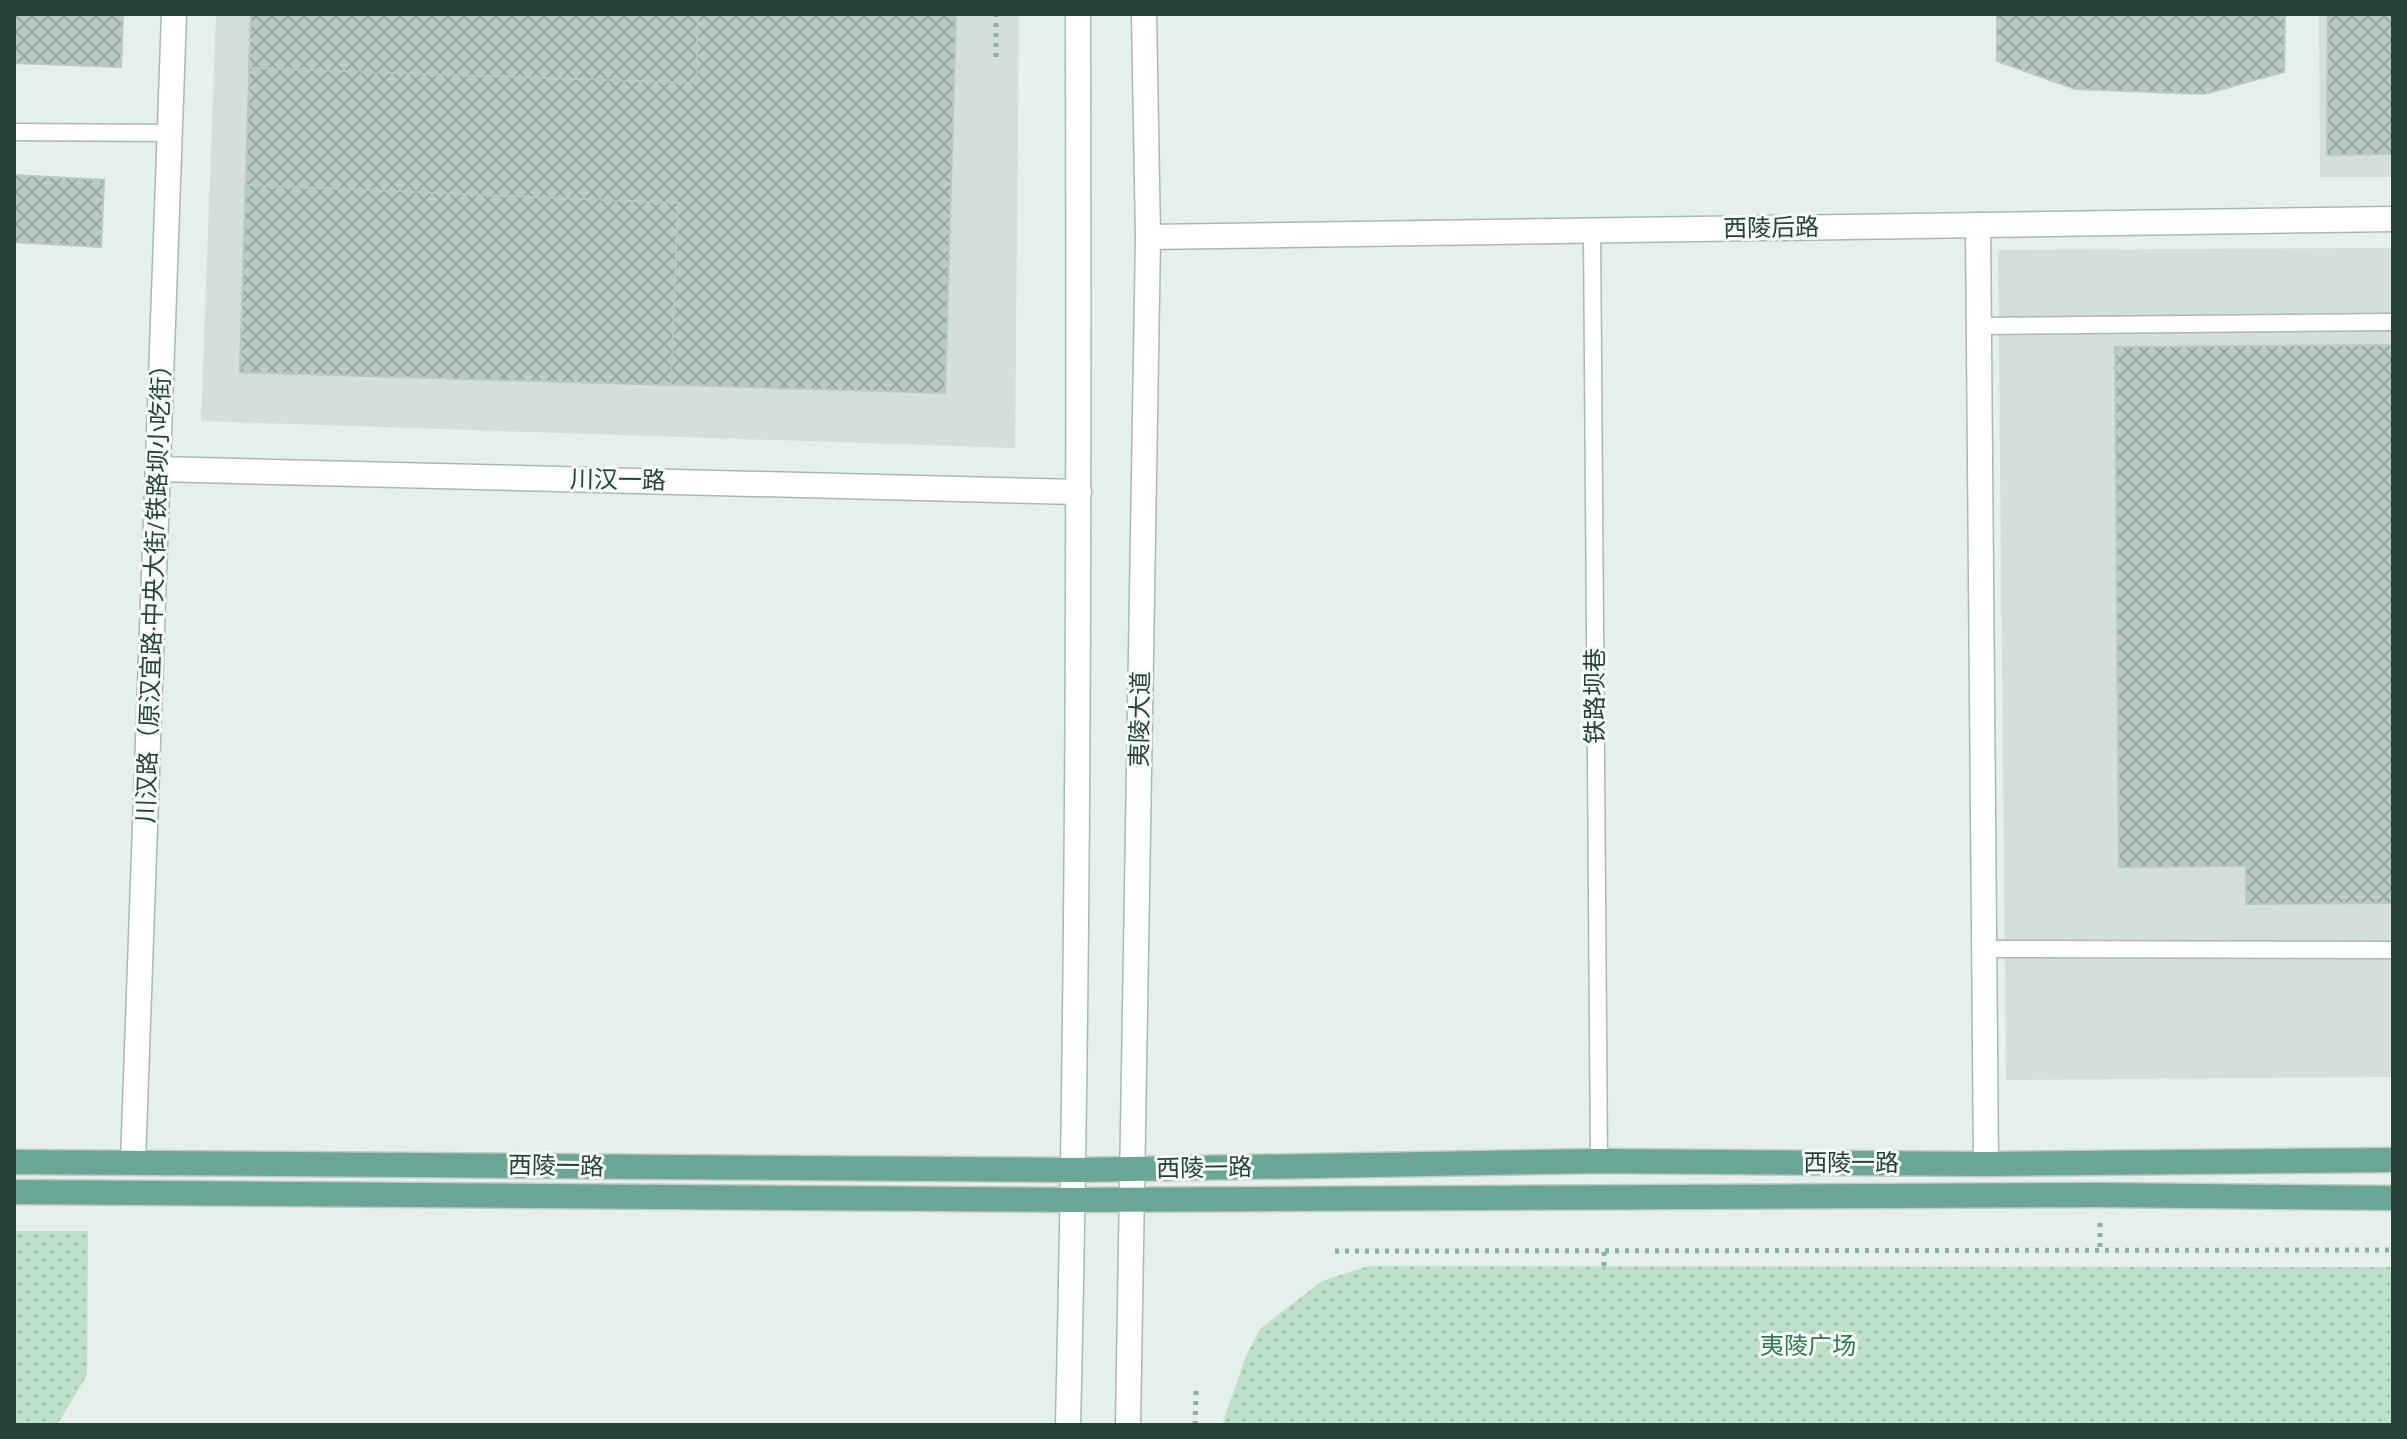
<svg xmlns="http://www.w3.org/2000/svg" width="2407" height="1439" viewBox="0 0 2407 1439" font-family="Barlow,'Noto Sans SC',sans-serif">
	<defs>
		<pattern id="green-dots" width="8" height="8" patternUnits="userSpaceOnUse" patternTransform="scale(2)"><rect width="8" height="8" fill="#bfe0c8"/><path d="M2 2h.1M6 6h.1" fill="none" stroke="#a4c1ad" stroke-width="1.8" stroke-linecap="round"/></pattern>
		<pattern id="building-cross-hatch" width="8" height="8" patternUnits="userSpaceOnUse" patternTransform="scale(2)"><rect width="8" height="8" fill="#bbcac4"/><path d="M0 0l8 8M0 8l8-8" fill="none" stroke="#98a6a0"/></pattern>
	</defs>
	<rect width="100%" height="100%" fill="#e6efeb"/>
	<!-- built -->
	<g fill="#d4dfda">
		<path d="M216 14H1019L1015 448 201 421Z"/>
		<path d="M2319 14H2393V177H2320Z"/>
		<path d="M2393 248V1077L2006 1080 1998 250Z"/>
	</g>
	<!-- green -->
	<g fill="url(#green-dots)">
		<path d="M14 1231H88L87 1375 57 1425H14Z"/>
		<path d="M1369 1266 2393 1267V1425H1222L1246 1356 1260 1329 1322 1281Z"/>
	</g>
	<!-- building -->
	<g fill="url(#building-cross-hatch)" stroke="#b8c9c2" stroke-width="2">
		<path d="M14 14H123L121 67 14 63Z"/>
		<path d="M251 14H956L945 393 240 372Z"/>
		<path d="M251 14H698L696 83 249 68Z"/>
		<path d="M1997 14H2285L2284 72 2204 94 2075 89 1997 61Z"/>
		<path d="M2328 14H2393V154L2327 155Z"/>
		<path d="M14 175 104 180 101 247 14 242Z"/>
		<path d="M246 185 678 203 671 385 240 372Z"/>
		<path d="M2393 345V903L2246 904V866L2119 867 2115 347Z"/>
	</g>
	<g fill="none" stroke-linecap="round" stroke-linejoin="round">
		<defs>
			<g id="lane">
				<path d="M14 132 170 133"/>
				<path d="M1592 230 1599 1161"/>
				<path d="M1978 326 2393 322"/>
				<path d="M1983 949 2393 950"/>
			</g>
			<g id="street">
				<path d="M1978 225 1986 1164"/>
				<path d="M158 469 1079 492"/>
				<path d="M133 1162 174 14"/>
			</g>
			<g id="secondary">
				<path d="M1148 237 2393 219"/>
				<path d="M1068 1425C1079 955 1079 484 1078 14"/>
				<path d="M1128 1425 1148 237 1144 14"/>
			</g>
			<g id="primary">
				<path d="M14 1162 1074 1170 1599 1161 1986 1164 2393 1160"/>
				<path d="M14 1192 1073 1200 2100 1195 2393 1198"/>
			</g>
		</defs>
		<!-- lane casing -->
		<use href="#lane" stroke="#a8b8b2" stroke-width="19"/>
		<!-- street casing -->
		<use href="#street" stroke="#a8b8b2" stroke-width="27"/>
		<!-- secondary casing -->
		<use href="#secondary" stroke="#a4bbb3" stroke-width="27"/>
		<!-- primary casing -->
		<use href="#primary" stroke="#c2cac8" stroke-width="27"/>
		<!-- path -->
		<g stroke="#86b3a5" stroke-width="5" stroke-dasharray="4 6" stroke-linecap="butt">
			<path d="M996 57V14"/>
			<path d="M2100 1223V1250"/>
			<path d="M1335 1251 2393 1250"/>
			<path d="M1604 1266V1251"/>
			<path d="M1195 1425 1196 1390"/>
		</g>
		<!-- lane -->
		<use href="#lane" stroke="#fff" stroke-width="16"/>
		<!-- street -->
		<use href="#street" stroke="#fff" stroke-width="24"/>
		<!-- secondary -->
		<use href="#secondary" stroke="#fff" stroke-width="24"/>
		<!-- primary -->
		<use href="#primary" stroke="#6aa596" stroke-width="24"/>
	</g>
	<g text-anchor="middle" stroke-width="6" stroke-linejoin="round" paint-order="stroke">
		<!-- street labels -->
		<g font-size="24" fill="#24423a" stroke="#f7fbf9">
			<text transform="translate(1771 228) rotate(-1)" y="8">西陵后路</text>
			<text transform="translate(618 480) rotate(1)" y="8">川汉一路</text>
			<text transform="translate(154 588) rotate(-88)" y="8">川汉路（原汉宜路·中央大街/铁路坝小吃街）</text>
			<text transform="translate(1595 696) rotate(-90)" y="8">铁路坝巷</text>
			<text transform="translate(1140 719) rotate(-89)" y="8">夷陵大道</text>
			<text x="1851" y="1171">西陵一路</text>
			<text transform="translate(556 1166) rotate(1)" y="8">西陵一路</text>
			<text transform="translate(1204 1168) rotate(-1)" y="8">西陵一路</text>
		</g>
		<!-- park labels -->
		<g font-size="24" fill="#2d7a4b" stroke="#f7fbf9">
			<text x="1808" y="1354">夷陵广场</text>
		</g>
	</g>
	<!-- border -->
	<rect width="2407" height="1439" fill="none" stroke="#24423a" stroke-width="32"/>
</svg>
